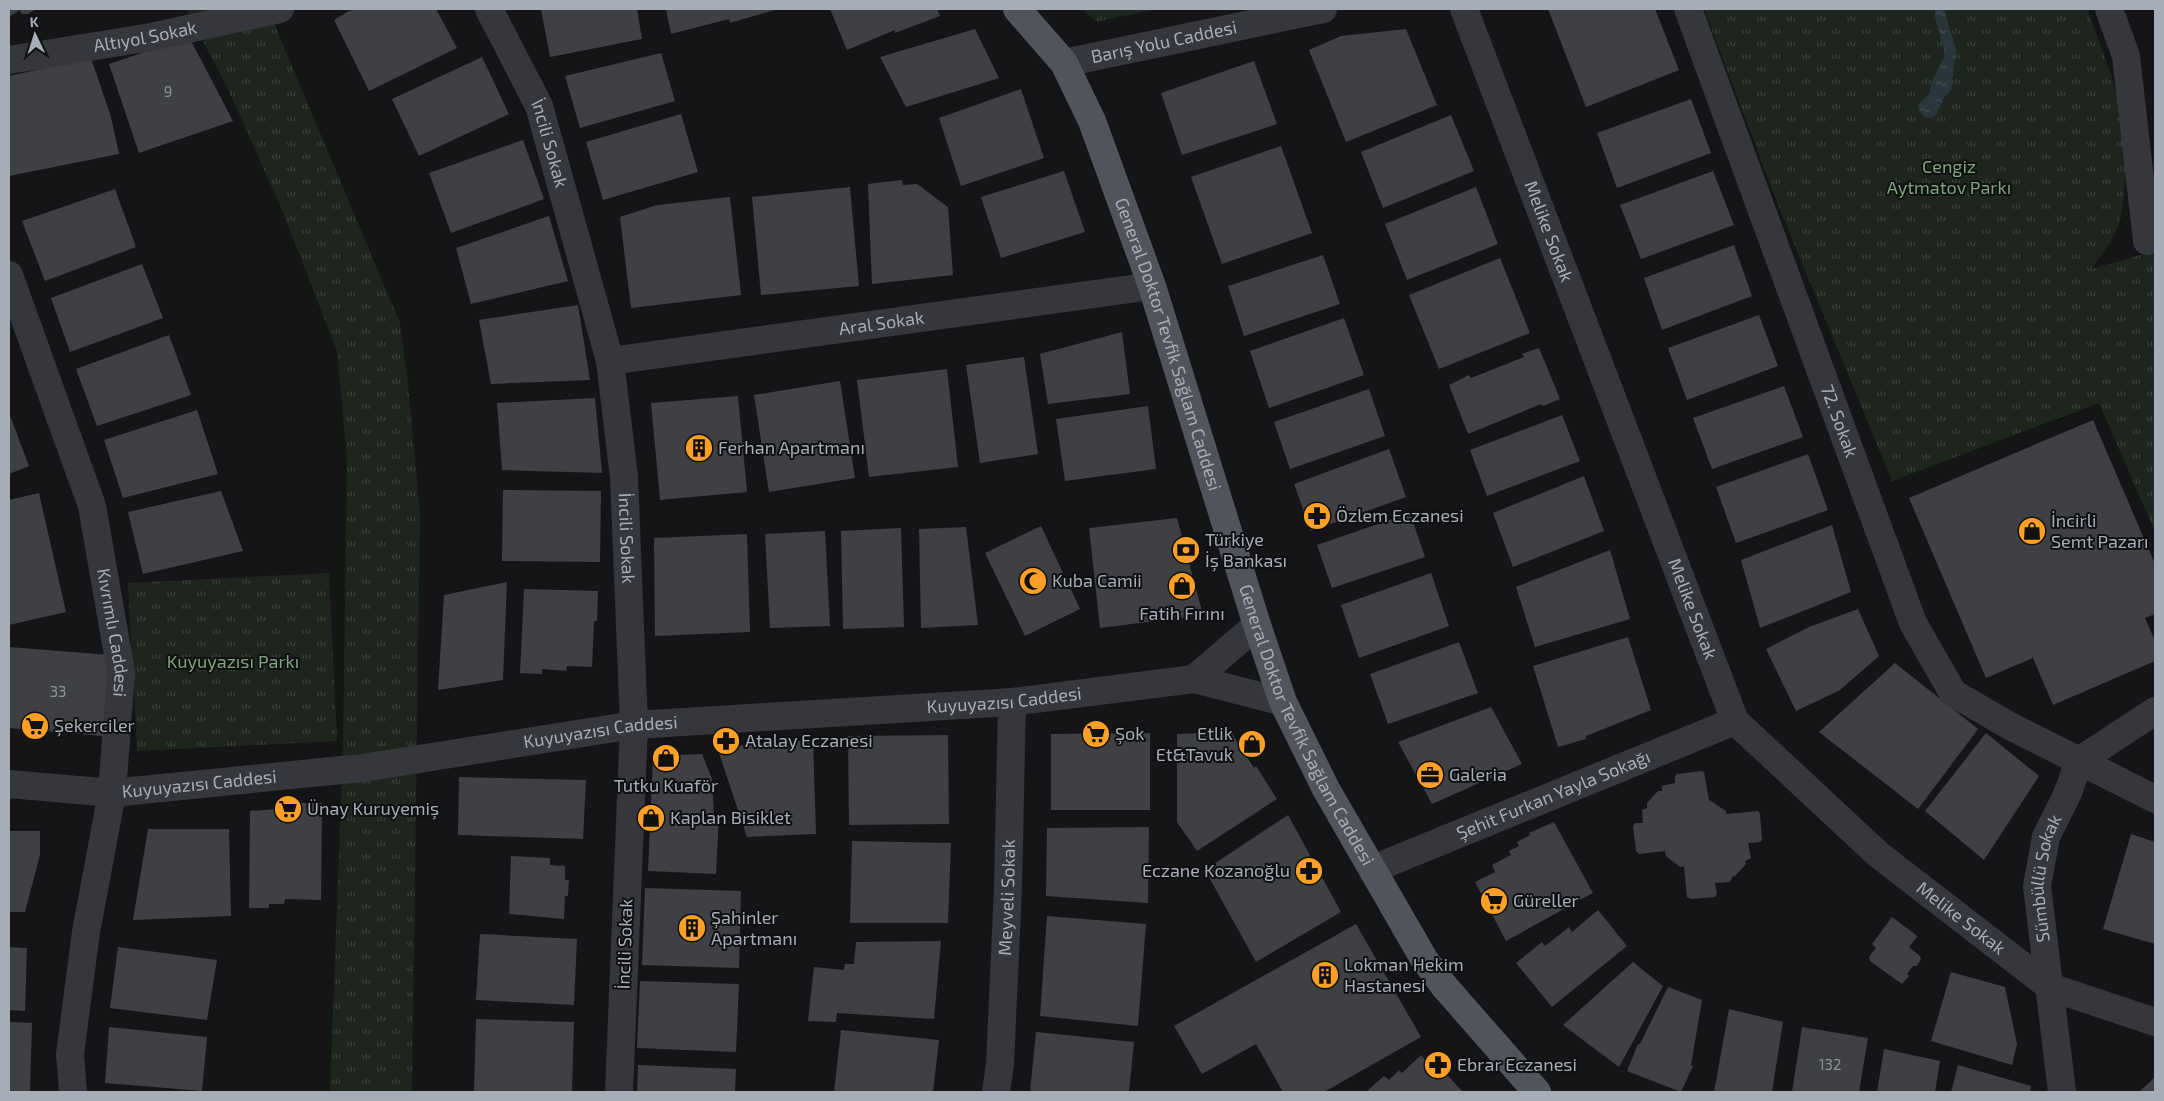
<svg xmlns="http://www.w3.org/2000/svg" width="2164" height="1101" viewBox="0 0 2164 1101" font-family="'Exo 2',sans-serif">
	<defs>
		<pattern id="park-tufts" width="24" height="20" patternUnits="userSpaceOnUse" patternTransform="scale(1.25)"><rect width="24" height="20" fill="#1d251d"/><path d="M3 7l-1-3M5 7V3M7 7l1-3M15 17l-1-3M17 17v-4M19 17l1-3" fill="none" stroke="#3b423c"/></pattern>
		<pattern id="water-ripples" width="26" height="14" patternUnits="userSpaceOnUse" patternTransform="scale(1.25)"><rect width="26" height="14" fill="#2a363c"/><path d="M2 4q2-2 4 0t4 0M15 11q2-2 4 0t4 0" fill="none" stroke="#465056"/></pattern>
	</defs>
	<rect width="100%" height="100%" fill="#151517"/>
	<!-- park -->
	<g fill="url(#park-tufts)">
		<path d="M186 9H268L400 323 408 383 420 513 412 1092H330L343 745 347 459 337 351 282 210 228 89Z"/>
		<path d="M1082 9H1158L1096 22Z"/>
		<path d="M1704 9H2087C2111 72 2133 124 2124 194 2123 206 2121 220 2116 231 2110 245 2100 257 2091 269L2155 251V532L2099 403 1892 481 1776 200Z"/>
		<path d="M329 573 337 741 137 751 128 583Z"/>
	</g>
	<!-- water -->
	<path fill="url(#water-ripples)" d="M1935 9H1944L1956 50 1951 90 1945 96 1936 115 1931 118 1925 117 1919 111 1918 105 1930 93 1931 83 1944 57V49L1935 17Z"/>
	<!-- building -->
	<g fill="#3f4044">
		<path d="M9 9H36L28 14H22L20 10 9 17Z"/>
		<path d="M360 9H436L457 48 369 91 334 20 349 11Z"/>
		<path d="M541 9H637L642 39 550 57Z"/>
		<path d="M666 9H778L730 23 729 19 671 34Z"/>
		<path d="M830 9H937L940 16 895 33V30L847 50Z"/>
		<path d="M1548 9H1655L1679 70 1586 107Z"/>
		<path d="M975 29 999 78 906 107 880 57Z"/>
		<path d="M1406 29 1437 105 1346 142 1309 50 1341 36Z"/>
		<path d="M189 37 233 121 139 153 109 64Z"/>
		<path d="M661 53 675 101 580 128 565 76Z"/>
		<path d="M482 57 509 114 419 156 392 99Z"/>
		<path d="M91 58 111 117 119 154 9 176V76Z"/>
		<path d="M1254 61 1277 124 1182 155 1161 93Z"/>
		<path d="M1021 89 1044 158 961 186 939 118Z"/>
		<path d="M1691 99 1711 153 1617 188 1597 133Z"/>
		<path d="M681 114 698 172 603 200 586 142Z"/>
		<path d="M1451 115 1474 171 1383 208 1361 152Z"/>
		<path d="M523 140 544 199 451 233 429 173Z"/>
		<path d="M1281 146 1312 233 1222 264 1191 177Z"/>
		<path d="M1064 171 1085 232 1001 258 981 197Z"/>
		<path d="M1713 171 1734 225 1641 259 1620 205Z"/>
		<path d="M902 180 903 185 917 184 948 207 953 275 872 284 868 184Z"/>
		<path d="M850 187 859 286 761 295 752 197Z"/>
		<path d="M1476 187 1498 244 1407 280 1385 224Z"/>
		<path d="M115 189 136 247 45 281 22 221Z"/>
		<path d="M730 197 741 295 631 308 620 217 657 205Z"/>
		<path d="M549 216 568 281 471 304 456 248Z"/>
		<path d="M1734 245 1752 296 1662 330 1644 278Z"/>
		<path d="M1323 255 1340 304 1244 336 1228 286Z"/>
		<path d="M1500 258 1530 333 1439 369 1409 295Z"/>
		<path d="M142 264 163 318 70 352 51 298Z"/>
		<path d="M578 305 590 380 491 384 479 320Z"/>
		<path d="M1759 315 1778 366 1687 400 1668 348Z"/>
		<path d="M1344 318 1364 375 1269 408 1250 351Z"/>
		<path d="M1122 332 1130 394 1048 404 1040 354Z"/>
		<path d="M169 335 191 395 97 426 76 369Z"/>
		<path d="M1539 348 1560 399 1543 406 1541 404 1468 434 1449 385 1469 375 1471 378 1524 357 1522 354Z"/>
		<path d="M1024 357 1038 454 980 463 966 365Z"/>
		<path d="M947 369 958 467 869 477 857 380Z"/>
		<path d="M840 381 855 478 769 492 754 395Z"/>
		<path d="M1784 386 1803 437 1712 469 1693 418Z"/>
		<path d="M1369 389 1385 436 1290 469 1274 422Z"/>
		<path d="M738 396 747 492 660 500 651 403Z"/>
		<path d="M595 398 602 473 502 470 497 403Z"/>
		<path d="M1148 406 1156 469 1065 481 1056 419Z"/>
		<path d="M197 410 218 474 123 498 104 440Z"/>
		<path d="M9 413 29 466 9 474Z"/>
		<path d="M1562 415 1580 461 1487 496 1470 450Z"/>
		<path d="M2093 420 2155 564V614L2145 618 2155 641V661L2053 705 2033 658 1986 678 1909 498Z"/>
		<path d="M1389 449 1406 497 1311 531 1294 484Z"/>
		<path d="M1808 454 1828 510 1736 543 1716 487Z"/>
		<path d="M1584 476 1604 531 1513 567 1493 513Z"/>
		<path d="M503 490 601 491 600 562 502 561Z"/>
		<path d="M221 491 243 551 143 574 128 512Z"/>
		<path d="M39 493 66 612 9 625V500Z"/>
		<path d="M1410 513 1425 557 1332 588 1317 545Z"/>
		<path d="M1177 518 1203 615 1100 628 1089 528Z"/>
		<path d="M1832 525 1851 592 1760 628 1741 560Z"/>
		<path d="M1041 526 1080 609 1025 636 985 553Z"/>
		<path d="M966 527 978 625 921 628 919 529Z"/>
		<path d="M901 528 904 627 843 629 841 531Z"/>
		<path d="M825 531 830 626 770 628 765 534Z"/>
		<path d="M747 534 750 632 655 636 654 538Z"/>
		<path d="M1610 550 1630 619 1535 647 1516 587Z"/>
		<path d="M1431 573 1449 626 1359 658 1341 605Z"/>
		<path d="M507 582 503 680 438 690 444 595Z"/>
		<path d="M524 589 598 591 597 621H594L592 667 567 666 566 671 542 669V674L520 673Z"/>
		<path d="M1858 609 1879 656 1840 690 1796 711 1766 649 1809 627Z"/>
		<path d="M1628 637 1651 710 1586 736V739L1558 747 1533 666Z"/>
		<path d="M1459 642 1478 693 1388 724 1370 674Z"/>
		<path d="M9 647 110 655 103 736 9 728Z"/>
		<path d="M1895 663 1978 729 1918 809 1819 732Z"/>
		<path d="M1491 707 1522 764 1432 804 1398 742Z"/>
		<path d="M1231 732 1254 768 1256 766 1277 799 1197 851 1177 822V734Z"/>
		<path d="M1150 733V810H1051V734Z"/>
		<path d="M1986 733 2039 776 1984 860 1925 811Z"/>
		<path d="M948 735 949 824 849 825 848 736Z"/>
		<path d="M813 740 816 834 747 837 717 747Z"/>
		<path d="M702 754 712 779 714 815 719 816 716 874 648 871 653 756Z"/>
		<path d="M1702 771 1704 772 1709 800 1726 811V814L1758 811 1760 814 1762 840 1760 842 1748 843 1751 858 1745 861 1746 864 1735 876H1733L1730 882 1715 883 1717 894 1715 897 1691 899 1687 897 1684 866 1680 867 1666 856 1665 851 1639 854 1636 851 1633 826 1635 823H1643L1642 810 1647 808V803L1658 791H1662V786L1675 783V776L1677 774Z"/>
		<path d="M459 777 586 780 583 839 458 835Z"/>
		<path d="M299 803H322L321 900 285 899 284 904H269V908H249L250 811 279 809V806L299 804Z"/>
		<path d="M1288 815 1341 912 1256 962 1205 870Z"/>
		<path d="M1554 822 1593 893 1506 941 1475 882 1495 872 1492 865 1511 855 1509 851 1519 846 1517 842 1530 835 1529 833Z"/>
		<path d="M1149 827 1148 903 1046 896 1047 828Z"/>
		<path d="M148 829H229L231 916 133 920Z"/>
		<path d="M9 831H40V855L25 912H9Z"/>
		<path d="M2131 834 2155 842V944L2103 929Z"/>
		<path d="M852 841 951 843 948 923H850Z"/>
		<path d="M511 856 550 858V865L565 866V880H569L568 896H565L564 919 509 914Z"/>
		<path d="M645 888 741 891 739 968 642 965Z"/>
		<path d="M1598 910 1627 946 1552 1007 1516 963 1542 942 1545 946 1569 927 1572 932Z"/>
		<path d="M1047 916 1146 924 1138 1026 1040 1016Z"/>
		<path d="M1892 917 1916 935 1917 937 1909 947 1920 956 1921 959 1917 966H1913L1907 974 1909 976 1902 984 1870 961 1869 957 1876 948 1872 944Z"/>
		<path d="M1356 924 1421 1037 1324 1092H1283L1256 1044 1202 1074 1174 1026Z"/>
		<path d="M480 934 577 939 574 1005 476 1000Z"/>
		<path d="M941 941 934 1019 837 1013 836 1022 808 1021 814 967 844 970 845 964H854L856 942Z"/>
		<path d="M9 947 27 948 25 1011 9 1010Z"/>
		<path d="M118 947 217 960 207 1020 110 1008Z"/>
		<path d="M1633 962 1663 986 1619 1067 1563 1025Z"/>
		<path d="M1951 972 2005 987 2017 1044 2012 1065 1931 1041Z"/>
		<path d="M640 981 739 984 736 1052 637 1048Z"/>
		<path d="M1668 987 1702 1000 1691 1065 1693 1066 1681 1092 1627 1071 1638 1044H1640Z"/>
		<path d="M1729 1009 1783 1022 1772 1092H1714Z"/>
		<path d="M476 1019 574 1022 572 1092H474Z"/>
		<path d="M9 1022 32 1023 30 1092H9Z"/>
		<path d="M109 1027 207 1037 202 1091 105 1083Z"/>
		<path d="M1802 1027 1868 1038 1859 1092H1792Z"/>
		<path d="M841 1030 939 1040 933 1092H834Z"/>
		<path d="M1036 1032 1134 1042 1129 1092H1030Z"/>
		<path d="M1884 1049 1940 1061 1935 1092H1877Z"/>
		<path d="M1421 1055 1431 1066 1438 1065 1463 1092H1366L1384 1076 1389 1080 1399 1070 1402 1073Z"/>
		<path d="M638 1065 736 1069 735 1092H637Z"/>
		<path d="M1958 1065 2031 1086 2030 1092H1951Z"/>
		<path d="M2155 1077V1092H2139Z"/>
	</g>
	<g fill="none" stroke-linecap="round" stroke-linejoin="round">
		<!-- minor -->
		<g stroke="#36373c" stroke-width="28">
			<path id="s1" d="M489 9 539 106 610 361 624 477 634 725 619 1092"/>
			<path id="s2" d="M1464 9 1735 721 1879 855 2050 987 2155 1022"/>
			<path id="s3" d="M1688 9 1913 623 1953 693 2010 726 2155 799"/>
			<path d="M2109 9 2126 56 2147 241"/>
			<path id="s4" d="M9 60 151 37 280 9"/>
			<path id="s5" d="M1064 63 1323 9"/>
			<path id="s6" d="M9 275 92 506 121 672 112 793 86 932 70 1054 73 1092"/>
			<path id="s7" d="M610 361 1152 286"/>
			<path d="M1194 679 1257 625"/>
			<path id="s8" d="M9 784 112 793 362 768 634 725 1012 702 1194 679 1283 702"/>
			<path id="s9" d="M1373 869 1735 721"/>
			<path id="s10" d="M996 1092 1000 1064 1008 888 1012 702"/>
			<path id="s11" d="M2062 1092 2037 886 2046 837 2067 795 2079 761 2155 711"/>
		</g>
		<!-- major -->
		<path stroke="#51555b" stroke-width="28" id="s12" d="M1017 9 1064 63 1092 121 1152 286 1257 625 1283 702 1326 789 1424 959 1444 986 1537 1092"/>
	</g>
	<!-- icons -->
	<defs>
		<symbol id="building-disc" viewBox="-11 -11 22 22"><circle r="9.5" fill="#fea026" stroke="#101012"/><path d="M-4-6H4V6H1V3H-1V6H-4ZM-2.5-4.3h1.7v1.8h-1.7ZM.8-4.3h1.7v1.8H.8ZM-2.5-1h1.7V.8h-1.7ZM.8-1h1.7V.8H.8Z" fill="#111"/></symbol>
		<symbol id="pharmacy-disc" viewBox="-11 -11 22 22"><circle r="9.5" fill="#fea026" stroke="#101012"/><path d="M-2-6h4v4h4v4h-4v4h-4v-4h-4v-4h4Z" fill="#111"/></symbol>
		<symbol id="shop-disc" viewBox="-11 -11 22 22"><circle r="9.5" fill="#fea026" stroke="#101012"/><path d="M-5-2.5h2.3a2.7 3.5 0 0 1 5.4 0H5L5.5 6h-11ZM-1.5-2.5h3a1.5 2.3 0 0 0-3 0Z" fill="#111"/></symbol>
		<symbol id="bank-disc" viewBox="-11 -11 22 22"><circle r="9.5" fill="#fea026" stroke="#101012"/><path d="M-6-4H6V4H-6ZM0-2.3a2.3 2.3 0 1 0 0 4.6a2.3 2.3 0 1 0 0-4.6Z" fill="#111"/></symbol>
		<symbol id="mosque-disc" viewBox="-11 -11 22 22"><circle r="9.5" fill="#fea026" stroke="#101012"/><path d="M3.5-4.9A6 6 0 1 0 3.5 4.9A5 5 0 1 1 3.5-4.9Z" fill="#111"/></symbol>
		<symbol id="supermarket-disc" viewBox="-11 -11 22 22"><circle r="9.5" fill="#fea026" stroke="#101012"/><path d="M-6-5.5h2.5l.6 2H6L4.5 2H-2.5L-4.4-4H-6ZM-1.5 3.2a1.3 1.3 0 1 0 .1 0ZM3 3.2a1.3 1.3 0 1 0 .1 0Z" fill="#111"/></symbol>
		<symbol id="office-disc" viewBox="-11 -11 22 22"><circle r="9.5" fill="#fea026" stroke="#101012"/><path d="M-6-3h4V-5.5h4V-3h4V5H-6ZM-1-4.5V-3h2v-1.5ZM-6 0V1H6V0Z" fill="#111"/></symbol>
	</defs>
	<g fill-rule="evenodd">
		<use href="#building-disc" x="683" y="432" width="32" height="32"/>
		<use href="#pharmacy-disc" x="1301" y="500" width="32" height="32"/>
		<use href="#shop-disc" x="2016" y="515" width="32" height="32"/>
		<use href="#bank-disc" x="1170" y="534" width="32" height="32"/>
		<use href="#mosque-disc" x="1017" y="565" width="32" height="32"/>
		<use href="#shop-disc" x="1166" y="570" width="32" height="32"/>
		<use href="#supermarket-disc" x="19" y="710" width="32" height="32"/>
		<use href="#supermarket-disc" x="1080" y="718" width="32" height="32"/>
		<use href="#pharmacy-disc" x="710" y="725" width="32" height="32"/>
		<use href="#shop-disc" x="1236" y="728" width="32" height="32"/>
		<use href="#shop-disc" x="650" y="742" width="32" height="32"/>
		<use href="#office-disc" x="1414" y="759" width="32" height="32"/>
		<use href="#supermarket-disc" x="272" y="793" width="32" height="32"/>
		<use href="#shop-disc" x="635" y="802" width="32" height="32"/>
		<use href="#pharmacy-disc" x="1293" y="855" width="32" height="32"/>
		<use href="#supermarket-disc" x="1478" y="885" width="32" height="32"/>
		<use href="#building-disc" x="676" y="912" width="32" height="32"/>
		<use href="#building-disc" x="1309" y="959" width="32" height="32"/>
		<use href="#pharmacy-disc" x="1422" y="1049" width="32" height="32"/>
	</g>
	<g text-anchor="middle" stroke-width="4" stroke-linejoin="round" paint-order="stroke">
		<!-- number labels -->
		<g font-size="15" fill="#8c929b">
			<text x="168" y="97">9</text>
			<text x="58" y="697">33</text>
			<text x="1830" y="1070">132</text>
		</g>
		<!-- street labels -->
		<g font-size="18" fill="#a6adb8" stroke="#101012">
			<text dy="6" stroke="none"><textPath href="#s4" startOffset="138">Altıyol Sokak</textPath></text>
			<text dy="6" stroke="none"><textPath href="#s5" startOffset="102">Barış Yolu Caddesi</textPath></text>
			<text dy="6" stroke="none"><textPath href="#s1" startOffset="148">İncili Sokak</textPath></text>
			<text dy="6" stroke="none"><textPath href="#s2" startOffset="238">Melike Sokak</textPath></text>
			<text dy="6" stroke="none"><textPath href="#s7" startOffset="274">Aral Sokak</textPath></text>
			<text dy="6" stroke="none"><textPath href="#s12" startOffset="372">General Doktor Tevfik Sağlam Caddesi</textPath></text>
			<text dy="6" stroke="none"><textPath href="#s3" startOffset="439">72. Sokak</textPath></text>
			<text dy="6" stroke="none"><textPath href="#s1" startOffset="552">İncili Sokak</textPath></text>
			<text dy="6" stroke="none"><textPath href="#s2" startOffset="642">Melike Sokak</textPath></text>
			<text dy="6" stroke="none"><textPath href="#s6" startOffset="374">Kıvrımlı Caddesi</textPath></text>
			<text dy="6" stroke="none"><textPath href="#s8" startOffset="1001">Kuyuyazısı Caddesi</textPath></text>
			<text dy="6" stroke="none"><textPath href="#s12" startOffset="778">General Doktor Tevfik Sağlam Caddesi</textPath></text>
			<text dy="6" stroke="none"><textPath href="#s8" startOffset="596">Kuyuyazısı Caddesi</textPath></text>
			<text dy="6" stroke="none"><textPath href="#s8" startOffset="191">Kuyuyazısı Caddesi</textPath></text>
			<text dy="6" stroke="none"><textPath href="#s9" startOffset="195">Şehit Furkan Yayla Sokağı</textPath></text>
			<text dy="6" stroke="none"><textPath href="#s11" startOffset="216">Sümbüllü Sokak</textPath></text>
			<text dy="6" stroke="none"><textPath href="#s10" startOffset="195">Meyveli Sokak</textPath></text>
			<text dy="6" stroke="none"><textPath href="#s2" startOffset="1062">Melike Sokak</textPath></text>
			<text transform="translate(625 944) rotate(-88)" y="6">İncili Sokak</text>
		</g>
		<!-- park labels -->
		<g font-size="18" fill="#7da47b" stroke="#101012">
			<text x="1949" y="173">Cengiz<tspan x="1949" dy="21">Aytmatov Parkı</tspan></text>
			<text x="233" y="668">Kuyuyazısı Parkı</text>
		</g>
		<!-- poi labels -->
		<g font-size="18" fill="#a6adb8" stroke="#101012" text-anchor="start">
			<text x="718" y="454">Ferhan Apartmanı</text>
			<text x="1336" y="522">Özlem Eczanesi</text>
			<text x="2051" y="527">İncirli<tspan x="2051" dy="21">Semt Pazarı</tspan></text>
			<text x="1205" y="546">Türkiye<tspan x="1205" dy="21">İş Bankası</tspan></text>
			<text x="1052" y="587">Kuba Camii</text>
			<text x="1182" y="620" text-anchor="middle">Fatih Fırını</text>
			<text x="54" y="732">Şekerciler</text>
			<text x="1115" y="740">Şok</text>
			<text x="1233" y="740" text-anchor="end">Etlik<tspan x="1233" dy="21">Et&amp;Tavuk</tspan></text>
			<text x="745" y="747">Atalay Eczanesi</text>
			<text x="1449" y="781">Galeria</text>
			<text x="666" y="792" text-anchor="middle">Tutku Kuaför</text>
			<text x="307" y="815">Ünay Kuruyemiş</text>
			<text x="670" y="824">Kaplan Bisiklet</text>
			<text x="1290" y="877" text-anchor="end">Eczane Kozanoğlu</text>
			<text x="1513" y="907">Güreller</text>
			<text x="711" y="924">Şahinler<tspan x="711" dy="21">Apartmanı</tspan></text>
			<text x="1344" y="971">Lokman Hekim<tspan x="1344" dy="21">Hastanesi</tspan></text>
			<text x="1457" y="1071">Ebrar Eczanesi</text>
		</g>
	</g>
	<!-- border -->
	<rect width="2164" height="1101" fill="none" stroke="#a6adb8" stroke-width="20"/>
	<!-- north arrow -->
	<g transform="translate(35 35) rotate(356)" stroke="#101012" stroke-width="4" paint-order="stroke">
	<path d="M0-4L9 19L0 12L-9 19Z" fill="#a6adb8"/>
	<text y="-8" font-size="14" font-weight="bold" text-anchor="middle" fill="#a6adb8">K</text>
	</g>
</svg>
